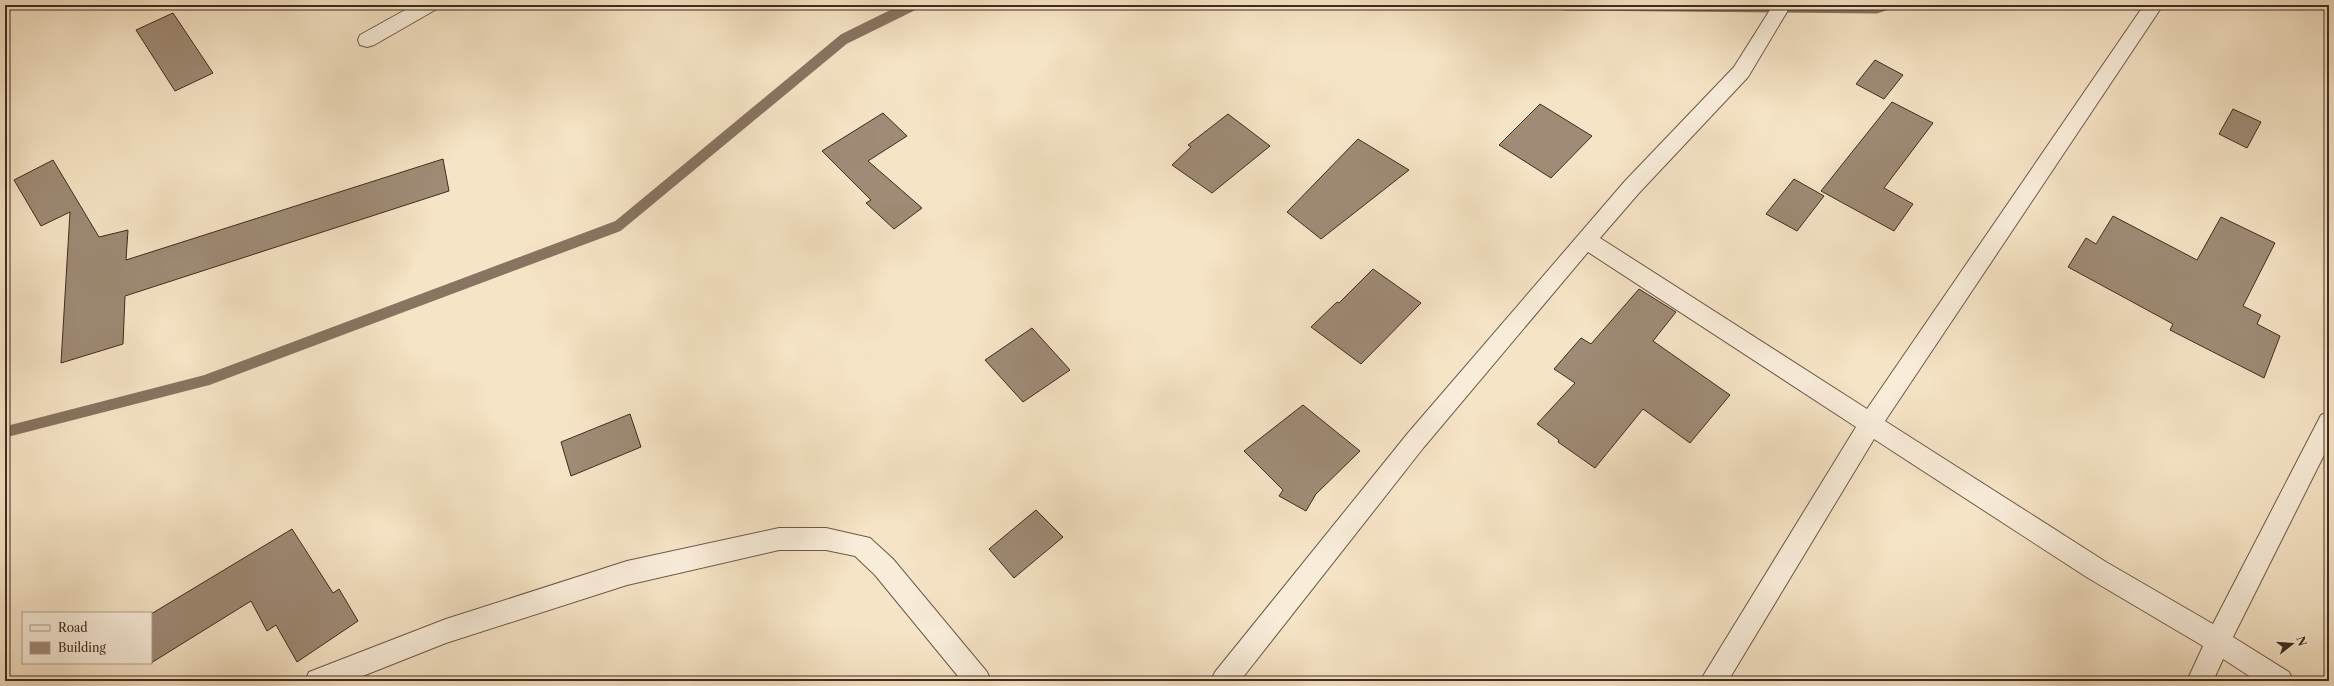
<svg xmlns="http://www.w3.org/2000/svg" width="2334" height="686" viewBox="0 0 2334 686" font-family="'Libre Caslon Text',serif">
	<rect width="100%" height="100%" fill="#f6e4c6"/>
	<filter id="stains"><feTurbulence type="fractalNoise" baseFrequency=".005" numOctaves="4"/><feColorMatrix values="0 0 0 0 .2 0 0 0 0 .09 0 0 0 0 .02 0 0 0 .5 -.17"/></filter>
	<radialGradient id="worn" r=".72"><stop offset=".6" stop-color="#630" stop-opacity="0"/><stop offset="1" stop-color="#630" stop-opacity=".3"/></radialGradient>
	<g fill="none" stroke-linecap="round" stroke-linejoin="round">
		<!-- stream -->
		<g stroke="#887461" stroke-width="11">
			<path d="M1564 5 1876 8 1885 5"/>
			<path d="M5 432 207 380 618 226 844 39 913 5"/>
		</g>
	</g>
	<!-- building -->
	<g fill="#9f8b76" stroke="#412b1f">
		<path d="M173 13 213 73 175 91 136 30Z"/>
		<path d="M1875 60 1903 75 1884 99 1856 84Z"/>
		<path d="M1892 102 1933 123 1884 188 1913 204 1894 231 1821 191Z"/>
		<path d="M1540 104 1592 136 1551 178 1499 145Z"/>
		<path d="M2233 109 2261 122 2247 148 2219 134Z"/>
		<path d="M883 113 907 136 868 161 922 208 894 229 866 203 871 200 822 151Z"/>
		<path d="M1228 114 1270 146 1212 193 1172 165 1191 147 1188 145Z"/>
		<path d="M1358 139 1409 170 1321 239 1287 212Z"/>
		<path d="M443 159 449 191 125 296 123 344 61 363 70 212 41 226 14 180 53 160 99 237 128 230 126 260Z"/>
		<path d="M1794 179 1824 196 1797 231 1766 214Z"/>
		<path d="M2113 216 2197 260 2221 217 2275 243 2243 306 2261 315 2257 324 2280 336 2264 378 2170 330 2173 324 2068 267 2086 238 2096 244Z"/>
		<path d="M1373 269 1421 303 1361 364 1311 327 1337 302 1339 303Z"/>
		<path d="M1639 289 1676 312 1653 341 1730 395 1690 443 1643 409 1595 468 1558 442 1559 440 1537 424 1575 383 1554 369 1581 338 1591 344Z"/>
		<path d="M1032 328 1070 370 1023 402 985 360Z"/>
		<path d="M1303 405 1360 451 1316 494 1306 511 1279 496 1283 490 1244 451Z"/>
		<path d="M630 414 641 447 571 476 561 442Z"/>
		<path d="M1036 510 1063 537 1014 578 989 549Z"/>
		<path d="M292 529 333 593 339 589 358 621 297 662 276 625 267 631 251 601 151 663V614Z"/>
	</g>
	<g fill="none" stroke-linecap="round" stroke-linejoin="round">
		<defs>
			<g id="minor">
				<path d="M414 5H438L435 10 374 45 367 47 360 45 358 40 360 35Z"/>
				<path d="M1773 5H1791L1748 77 1639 193 1600 238 1867 409 2144 5H2163L1885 421 2106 562 2213 624 2321 415 2329 412V445L2233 637 2289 672 2293 681H2257L2223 659 2213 681H2187L2203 646 2088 578 1874 439 1728 681H1700L1856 427 1588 252 1424 447 1240 681H1211L1215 672 1408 433 1625 181 1734 67Z"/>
				<path d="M779 528H826L870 538 893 559 987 672 991 681H962L875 575 855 556 826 550H779L627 585 446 643 350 681H305L309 672 446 619 627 561Z"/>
			</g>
		</defs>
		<!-- minor casing -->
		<use href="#minor" stroke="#6e5949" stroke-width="2"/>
		<!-- minor -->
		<use href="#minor" fill="#f9edda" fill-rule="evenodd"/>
	</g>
	<!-- margin -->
	<rect width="2334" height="686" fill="none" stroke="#f6e4c6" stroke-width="20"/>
	<rect x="6" y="6" width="2322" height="674" fill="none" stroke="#412b1f" stroke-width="2"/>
	<rect x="10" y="10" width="2314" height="666" fill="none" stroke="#412b1f"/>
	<!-- legend -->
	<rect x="22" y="612" width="130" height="52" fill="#f9edda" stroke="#af9f8f"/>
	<rect x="30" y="625" width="20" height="6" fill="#f9edda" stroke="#af9f8f"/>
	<text x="58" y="632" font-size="12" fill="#412b1f">Road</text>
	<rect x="30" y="642" width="20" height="12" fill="#9f8b76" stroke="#af9f8f"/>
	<text x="58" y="652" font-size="12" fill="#412b1f">Building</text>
	<!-- north arrow -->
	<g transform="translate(2292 644) rotate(73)" stroke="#f9edda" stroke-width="3" paint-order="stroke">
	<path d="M0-3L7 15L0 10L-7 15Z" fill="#412b1f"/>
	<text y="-6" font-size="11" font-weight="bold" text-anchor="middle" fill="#412b1f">N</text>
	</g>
	<rect width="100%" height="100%" filter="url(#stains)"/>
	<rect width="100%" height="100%" fill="url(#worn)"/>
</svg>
